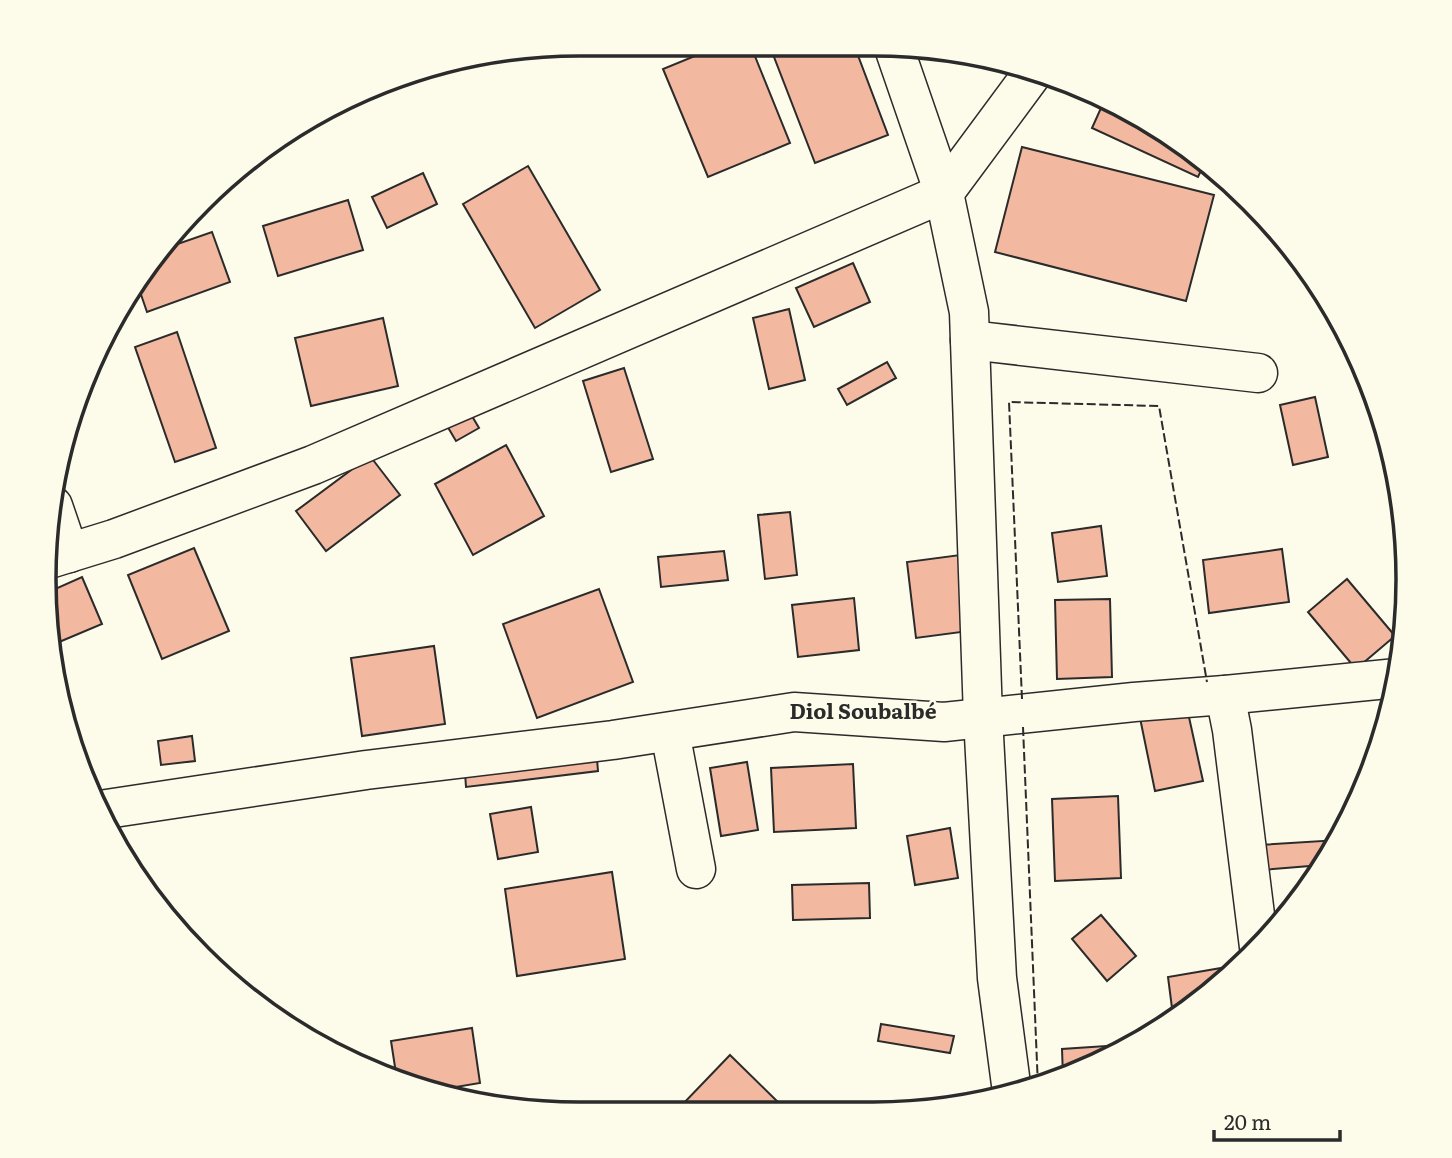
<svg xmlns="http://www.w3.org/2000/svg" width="1452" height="1158" viewBox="0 0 1452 1158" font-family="Literata,serif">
	<rect width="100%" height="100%" fill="#fdfbea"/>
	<!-- building -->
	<g fill="#f2b8a0" stroke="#2b2b2b" stroke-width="2">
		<path d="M724 44H750L790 143 708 177 663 69Z"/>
		<path d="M769 44 854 45 888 135 815 163Z"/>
		<path d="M1105 99 1141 116 1205 162 1198 177 1092 128Z"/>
		<path d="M1022 147 1214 195 1186 301 995 252Z"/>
		<path d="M528 166 600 290 535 328 463 204Z"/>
		<path d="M423 173 437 204 387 228 372 197Z"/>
		<path d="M348 200 363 250 278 276 263 226Z"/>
		<path d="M212 232 230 282 147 312 137 283 163 249Z"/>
		<path d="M853 263 870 302 814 327 796 288Z"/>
		<path d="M789 309 805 380 769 389 753 318Z"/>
		<path d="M383 318 398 386 311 406 295 338Z"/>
		<path d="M177 332 216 448 175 462 135 347Z"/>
		<path d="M887 362 896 378 847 405 838 389Z"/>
		<path d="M624 368 653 459 611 472 583 381Z"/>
		<path d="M1315 397 1328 457 1293 465 1280 405Z"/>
		<path d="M469 411 479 428 456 441 446 424Z"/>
		<path d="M506 445 544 516 473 555 435 484Z"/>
		<path d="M370 456 400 495 326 551 296 511Z"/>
		<path d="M790 512 797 575 765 579 758 515Z"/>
		<path d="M1101 526 1107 576 1058 582 1052 533Z"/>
		<path d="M194 548 229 631 162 659 128 575Z"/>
		<path d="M1282 549 1289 602 1209 613 1203 560Z"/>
		<path d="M724 551 728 580 661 587 658 557Z"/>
		<path d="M960 555 969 631 916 638 907 562Z"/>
		<path d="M82 577 102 624 52 645 46 593Z"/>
		<path d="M1347 579 1395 636 1356 669 1308 612Z"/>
		<path d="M599 589 633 682 537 718 503 624Z"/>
		<path d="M854 598 859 650 798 657 792 605Z"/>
		<path d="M1110 599 1112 677 1057 679 1055 600Z"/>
		<path d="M434 646 445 724 362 736 351 658Z"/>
		<path d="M1187 708 1203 781 1155 791 1140 718Z"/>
		<path d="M1385 730 1379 747 1374 735Z"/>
		<path d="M192 736 195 761 161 765 158 741Z"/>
		<path d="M597 759 598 771 466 787 465 773Z"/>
		<path d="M747 762 758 830 721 836 710 768Z"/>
		<path d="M853 764 856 828 774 832 771 768Z"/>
		<path d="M1118 796 1121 878 1055 881 1052 799Z"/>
		<path d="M531 807 538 852 498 859 490 814Z"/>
		<path d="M950 828 958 878 915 885 907 836Z"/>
		<path d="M1338 840 1322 865 1262 870 1260 845Z"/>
		<path d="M612 872 625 959 517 976 505 889Z"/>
		<path d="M869 883 870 918 793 920 792 885Z"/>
		<path d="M1101 915 1136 956 1107 981 1072 939Z"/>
		<path d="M1233 966 1234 973 1226 982 1194 1005 1172 1008 1168 977Z"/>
		<path d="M881 1024 954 1036 950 1053 878 1041Z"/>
		<path d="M472 1028 480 1083 432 1091 397 1080 391 1041Z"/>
		<path d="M1106 1046V1058L1063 1077 1062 1049Z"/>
		<path d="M730 1055 787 1111 679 1108Z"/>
	</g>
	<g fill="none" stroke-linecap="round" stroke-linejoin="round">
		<defs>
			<g id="minor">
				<path d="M893 45 944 193 969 312 983 717 997 978 1012 1092"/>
				<path d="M970 340 1258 373"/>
				<path d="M53 506 69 553"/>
				<path d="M46 560 114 539 313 465 944 193 1035 70"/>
				<path d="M1225 695 1232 730 1259 947"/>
				<path d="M670 732 696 869"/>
				<path d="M100 810 366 770 613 740 794 712 944 722 1134 702 1225 695 1397 678"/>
			</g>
		</defs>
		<!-- minor casing -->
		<use href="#minor" stroke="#2b2b2b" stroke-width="41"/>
		<!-- minor -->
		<use href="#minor" stroke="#fdfbea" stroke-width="38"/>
		<!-- fence -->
		<g stroke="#2b2b2b" stroke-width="2" stroke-dasharray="9 3.5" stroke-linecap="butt">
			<path d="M1022 699 1009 402 1159 406 1207 682"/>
			<path d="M1023 727 1038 1087"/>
		</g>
	</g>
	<g text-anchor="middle" stroke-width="5" stroke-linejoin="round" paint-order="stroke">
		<!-- quarter labels -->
		<g font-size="21" font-weight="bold" fill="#2b2b2b" stroke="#fdfbea">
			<text x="863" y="719">Diol Soubalbé</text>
		</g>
	</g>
	<!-- crop -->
	<path d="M0 0H1452V1158H0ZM579 56H873A523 523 0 0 1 1396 579V579A523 523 0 0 1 873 1102H579A523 523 0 0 1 56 579V579A523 523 0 0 1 579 56Z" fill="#fdfbea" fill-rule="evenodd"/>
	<path fill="none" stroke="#2b2b2b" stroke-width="3.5" d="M579 56H873A523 523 0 0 1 1396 579V579A523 523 0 0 1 873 1102H579A523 523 0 0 1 56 579V579A523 523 0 0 1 579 56Z"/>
	<!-- scale -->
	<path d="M1214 1130v10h126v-10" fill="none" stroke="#2b2b2b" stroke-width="3.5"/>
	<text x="1224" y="1130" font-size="21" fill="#2b2b2b" stroke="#fdfbea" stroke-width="5" paint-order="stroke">20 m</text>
</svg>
